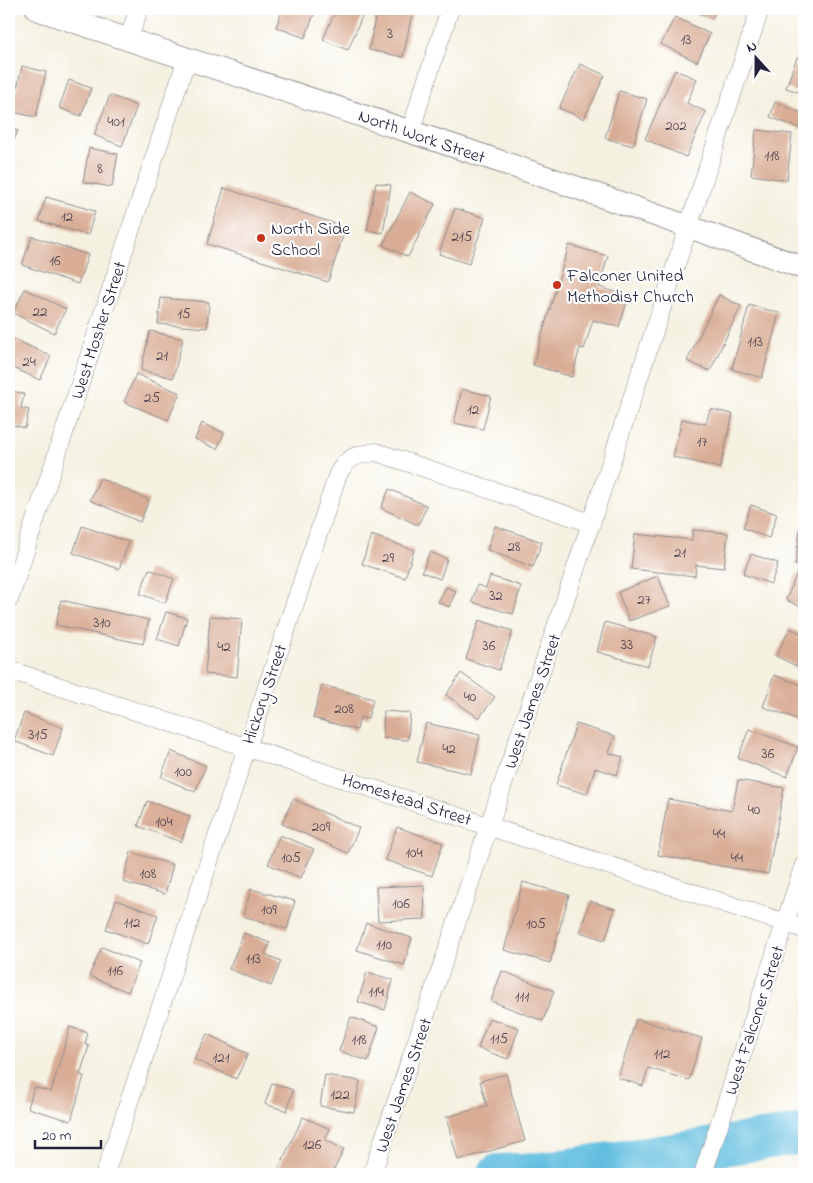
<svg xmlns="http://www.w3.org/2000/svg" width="813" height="1183" viewBox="0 0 813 1183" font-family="'Indie Flower',sans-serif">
	<rect width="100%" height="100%" fill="#fff"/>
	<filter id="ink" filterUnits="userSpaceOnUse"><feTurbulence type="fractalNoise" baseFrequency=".02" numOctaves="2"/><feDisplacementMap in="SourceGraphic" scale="10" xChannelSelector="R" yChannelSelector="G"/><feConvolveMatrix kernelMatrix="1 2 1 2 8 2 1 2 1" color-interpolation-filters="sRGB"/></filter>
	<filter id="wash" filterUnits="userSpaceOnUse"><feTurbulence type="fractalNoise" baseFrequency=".0096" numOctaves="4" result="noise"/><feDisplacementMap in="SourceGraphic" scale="20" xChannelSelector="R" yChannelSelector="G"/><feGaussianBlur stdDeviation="1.12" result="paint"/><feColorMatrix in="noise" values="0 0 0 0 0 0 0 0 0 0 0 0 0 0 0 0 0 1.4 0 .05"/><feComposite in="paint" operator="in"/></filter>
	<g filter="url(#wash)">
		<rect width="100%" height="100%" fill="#f5f1e1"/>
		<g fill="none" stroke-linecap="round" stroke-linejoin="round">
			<!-- river -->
			<path stroke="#61bddf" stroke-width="40" d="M498 1174 541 1172 804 1134"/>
		</g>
		<g id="blocks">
			<!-- building -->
			<g fill="#d9ad95">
				<path d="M283 9H316L305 38 276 27Z"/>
				<path d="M336 9H365L348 50 323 40Z"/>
				<path d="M391 9H413L403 57 369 50 376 13 390 16Z"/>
				<path d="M689 9H717L712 19Z"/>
				<path d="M675 17 710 34 697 62 661 44Z"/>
				<path d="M797 57 804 59V94L786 88Z"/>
				<path d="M580 64 605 75 584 119 559 108Z"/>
				<path d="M22 66 46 72 36 117 12 112Z"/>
				<path d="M675 70 697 79 687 103 706 112 686 157 645 139Z"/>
				<path d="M69 80 91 88 81 116 59 108Z"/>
				<path d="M619 91 647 99 633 146 605 138Z"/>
				<path d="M110 95 137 106 122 146 94 135Z"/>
				<path d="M775 102 804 114V130L770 117Z"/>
				<path d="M9 127 18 131 9 151Z"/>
				<path d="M756 130 792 134 787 180 751 175Z"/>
				<path d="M89 148 118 154 112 187 83 182Z"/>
				<path d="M376 183 391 185 383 233 367 230Z"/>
				<path d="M224 188 346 227 328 282 207 244Z"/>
				<path d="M410 192 435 204 408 257 383 245Z"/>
				<path d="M46 197 95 211 88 235 39 221Z"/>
				<path d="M455 208 485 218 469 264 439 254Z"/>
				<path d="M32 236 88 255 78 284 22 265Z"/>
				<path d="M569 245 608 256 599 287 629 296 619 327 593 320 584 349 580 348 572 377 533 365Z"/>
				<path d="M25 289 66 309 54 333 13 313Z"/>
				<path d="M719 295 741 306 710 371 687 361Z"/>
				<path d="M161 298 209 302 207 328 158 324Z"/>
				<path d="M749 305 779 313 762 378 732 369Z"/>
				<path d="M150 331 183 339 173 378 141 370Z"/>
				<path d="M9 337 51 356 40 380 9 366Z"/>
				<path d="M136 374 180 393 168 420 124 402Z"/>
				<path d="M462 389 491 396 483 429 454 423Z"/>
				<path d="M9 390 24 394 21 408 29 410 25 428 9 424Z"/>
				<path d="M710 409 733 414 720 468 673 457 682 419 706 424Z"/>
				<path d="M202 423 224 433 217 449 195 439Z"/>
				<path d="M100 478 149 500 140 522 90 500Z"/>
				<path d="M389 489 427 506 418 525 381 508Z"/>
				<path d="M751 505 777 514 769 538 743 528Z"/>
				<path d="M82 526 129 542 119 569 73 553Z"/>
				<path d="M495 526 542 542 533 567 487 550Z"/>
				<path d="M693 530 728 533 724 568 696 565 695 576 631 569 635 534 692 540Z"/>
				<path d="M800 530 804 531V566L795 565Z"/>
				<path d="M371 535 414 550 405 578 362 564Z"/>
				<path d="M430 552 447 559 440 579 422 572Z"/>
				<path d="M751 554 778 563 771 584 743 574Z"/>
				<path d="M149 569 174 579 165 603 140 594Z"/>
				<path d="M797 573 804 576V608L786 600Z"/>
				<path d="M490 576 521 586 513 614 472 602 477 585 486 588Z"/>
				<path d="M658 576 670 606 629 621 618 592Z"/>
				<path d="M446 587 456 591 449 607 438 602Z"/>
				<path d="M61 600 149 620 143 644 56 625Z"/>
				<path d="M166 612 187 618 179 646 157 639Z"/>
				<path d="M210 616 242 619 237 677 205 674Z"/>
				<path d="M479 620 513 631 499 670 466 659Z"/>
				<path d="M605 622 657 637 648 666 597 652Z"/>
				<path d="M790 628 804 635V670L776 656Z"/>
				<path d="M461 673 495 697 479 718 446 695Z"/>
				<path d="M774 675 804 686V721L763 707Z"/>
				<path d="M322 685 373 699 368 719 360 717 357 730 313 718Z"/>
				<path d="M384 711 410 713 408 740 383 738Z"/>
				<path d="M24 713 63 728 53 756 14 741Z"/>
				<path d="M426 723 480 735 471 774 417 762Z"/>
				<path d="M576 724 615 736 609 753 623 757 617 775 595 768 587 794 556 785Z"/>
				<path d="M749 729 798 747 787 777 738 758Z"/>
				<path d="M171 751 206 766 195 792 161 777Z"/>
				<path d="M738 780 784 788 768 874 658 855 668 799 732 811Z"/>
				<path d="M293 799 359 828 348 853 282 824Z"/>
				<path d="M147 801 190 816 181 842 138 826Z"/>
				<path d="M397 827 443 843 432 876 385 860Z"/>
				<path d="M280 835 314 849 301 878 268 864Z"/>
				<path d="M131 852 173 865 165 894 123 882Z"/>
				<path d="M523 882 569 895 550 963 504 950Z"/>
				<path d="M424 885 425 919 378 921 376 887Z"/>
				<path d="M251 889 295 901 287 929 243 916Z"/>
				<path d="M116 900 158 915 148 944 106 929Z"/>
				<path d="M590 901 615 909 605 940 580 932Z"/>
				<path d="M366 923 412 938 404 965 357 950Z"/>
				<path d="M244 933 270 943 265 954 281 961 271 986 229 969Z"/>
				<path d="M102 947 140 963 128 992 89 976Z"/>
				<path d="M502 971 554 991 543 1021 491 1001Z"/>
				<path d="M367 972 393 980 385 1010 358 1002Z"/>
				<path d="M351 1017 379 1027 368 1061 339 1051Z"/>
				<path d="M489 1018 519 1028 508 1059 478 1048Z"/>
				<path d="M636 1019 702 1038 689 1080 648 1068 643 1086 618 1078Z"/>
				<path d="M70 1027 88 1033 85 1044 89 1046 80 1075 84 1076 71 1121 28 1108 34 1087 51 1092Z"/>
				<path d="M207 1034 248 1054 236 1079 194 1059Z"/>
				<path d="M506 1074 525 1141 458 1160 446 1117 487 1106 480 1081Z"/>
				<path d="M325 1075 360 1081 354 1112 320 1106Z"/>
				<path d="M272 1083 293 1090 287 1111 265 1104Z"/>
				<path d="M303 1117 330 1129 325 1140 344 1149 332 1174H276Z"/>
			</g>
		</g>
	</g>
	<g filter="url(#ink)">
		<use href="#blocks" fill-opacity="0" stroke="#8c8a8e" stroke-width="1"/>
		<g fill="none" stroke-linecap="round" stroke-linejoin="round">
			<defs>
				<g id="minor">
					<path d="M128 40 139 9"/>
					<path d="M411 131 421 97 450 9"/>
					<path d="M9 600 187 58"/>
					<path d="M9 670 804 929"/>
					<path d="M105 1174 338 474C348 456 356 455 376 452L591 523"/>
					<path d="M372 1174 591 523 760 9"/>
					<path d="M703 1174 804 865"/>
				</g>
				<path id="tertiary" d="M37 9C160 51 285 90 408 131 541 174 673 221 804 268"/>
			</defs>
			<!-- minor casing -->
			<use href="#minor" stroke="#8c8a8e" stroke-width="19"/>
			<!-- tertiary casing -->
			<use href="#tertiary" stroke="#8c8a8e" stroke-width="24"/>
			<!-- minor -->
			<use href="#minor" stroke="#fff" stroke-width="18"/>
			<!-- tertiary -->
			<use href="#tertiary" stroke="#fff" stroke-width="22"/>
		</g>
	</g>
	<!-- markers -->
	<g fill="#c8321e" stroke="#fff" stroke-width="2">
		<circle cx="261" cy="238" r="5"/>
		<circle cx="557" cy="285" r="5"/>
	</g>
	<g text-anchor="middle" stroke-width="4.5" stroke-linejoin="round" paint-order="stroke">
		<!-- number labels -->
		<g font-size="15" fill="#504552">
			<text x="390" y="38">3</text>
			<text x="686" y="44">13</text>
			<text x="116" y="126">401</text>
			<text x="676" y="130">202</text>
			<text x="772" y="160">118</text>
			<text x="100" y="173">8</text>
			<text x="67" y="221">12</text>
			<text x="462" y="241">215</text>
			<text x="55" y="265">16</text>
			<text x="40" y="316">22</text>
			<text x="184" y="318">15</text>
			<text x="755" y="346">113</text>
			<text x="162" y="360">21</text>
			<text x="29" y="366">24</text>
			<text x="152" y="402">25</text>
			<text x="473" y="414">12</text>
			<text x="702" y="446">17</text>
			<text x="514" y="551">28</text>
			<text x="680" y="557">21</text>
			<text x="388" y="562">29</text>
			<text x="496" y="600">32</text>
			<text x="644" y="604">27</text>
			<text x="102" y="627">310</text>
			<text x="627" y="649">33</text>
			<text x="489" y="650">36</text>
			<text x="224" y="651">42</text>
			<text x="470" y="701">40</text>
			<text x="344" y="713">208</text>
			<text x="38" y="739">315</text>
			<text x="449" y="753">42</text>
			<text x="768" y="758">36</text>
			<text x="183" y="776">100</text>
			<text x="754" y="814">40</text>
			<text x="164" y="826">104</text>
			<text x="321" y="831">209</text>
			<text x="719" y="838">44</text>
			<text x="414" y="857">104</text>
			<text x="291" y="862">105</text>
			<text x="737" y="862">44</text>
			<text x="148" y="878">108</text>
			<text x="401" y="908">106</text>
			<text x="269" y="914">109</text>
			<text x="132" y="927">112</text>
			<text x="536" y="928">105</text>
			<text x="384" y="949">110</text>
			<text x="253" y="963">113</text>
			<text x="115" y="975">116</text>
			<text x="376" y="996">114</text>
			<text x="522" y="1001">111</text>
			<text x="499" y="1043">115</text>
			<text x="359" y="1044">118</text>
			<text x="662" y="1058">112</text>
			<text x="221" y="1062">121</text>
			<text x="340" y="1099">122</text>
			<text x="312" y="1149">126</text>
		</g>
		<!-- street labels -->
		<g font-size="18" fill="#22223b" stroke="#fff">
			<text transform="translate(422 136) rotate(19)" y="6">North Work Street</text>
			<text transform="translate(98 330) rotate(-72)" y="6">West Mosher Street</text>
			<text transform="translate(264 694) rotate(-71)" y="6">Hickory Street</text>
			<text transform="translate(532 701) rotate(-71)" y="6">West James Street</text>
			<text transform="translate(407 799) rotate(18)" y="6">Homestead Street</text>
			<text transform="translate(754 1020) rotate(-72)" y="6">West Falconer Street</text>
			<text transform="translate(403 1085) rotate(-71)" y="6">West James Street</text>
		</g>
		<!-- poi labels -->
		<g font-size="18" fill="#22223b" stroke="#fff" text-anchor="start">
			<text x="271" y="234">North Side<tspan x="271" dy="21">School</tspan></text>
			<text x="567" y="281">Falconer United<tspan x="567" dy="21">Methodist Church</tspan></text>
		</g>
	</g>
	<!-- margin -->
	<rect width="813" height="1183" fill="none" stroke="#fff" stroke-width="30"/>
	<!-- north arrow -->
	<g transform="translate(756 58) rotate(339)" stroke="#ffffff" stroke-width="4" paint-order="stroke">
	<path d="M0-4L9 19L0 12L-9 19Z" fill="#22223b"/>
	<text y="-8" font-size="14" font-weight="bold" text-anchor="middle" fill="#22223b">N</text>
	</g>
	<!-- scale -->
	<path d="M35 1140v8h66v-8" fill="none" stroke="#22223b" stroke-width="2.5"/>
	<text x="42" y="1140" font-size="15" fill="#22223b" stroke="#ffffff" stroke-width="4" paint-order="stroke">20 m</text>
</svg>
